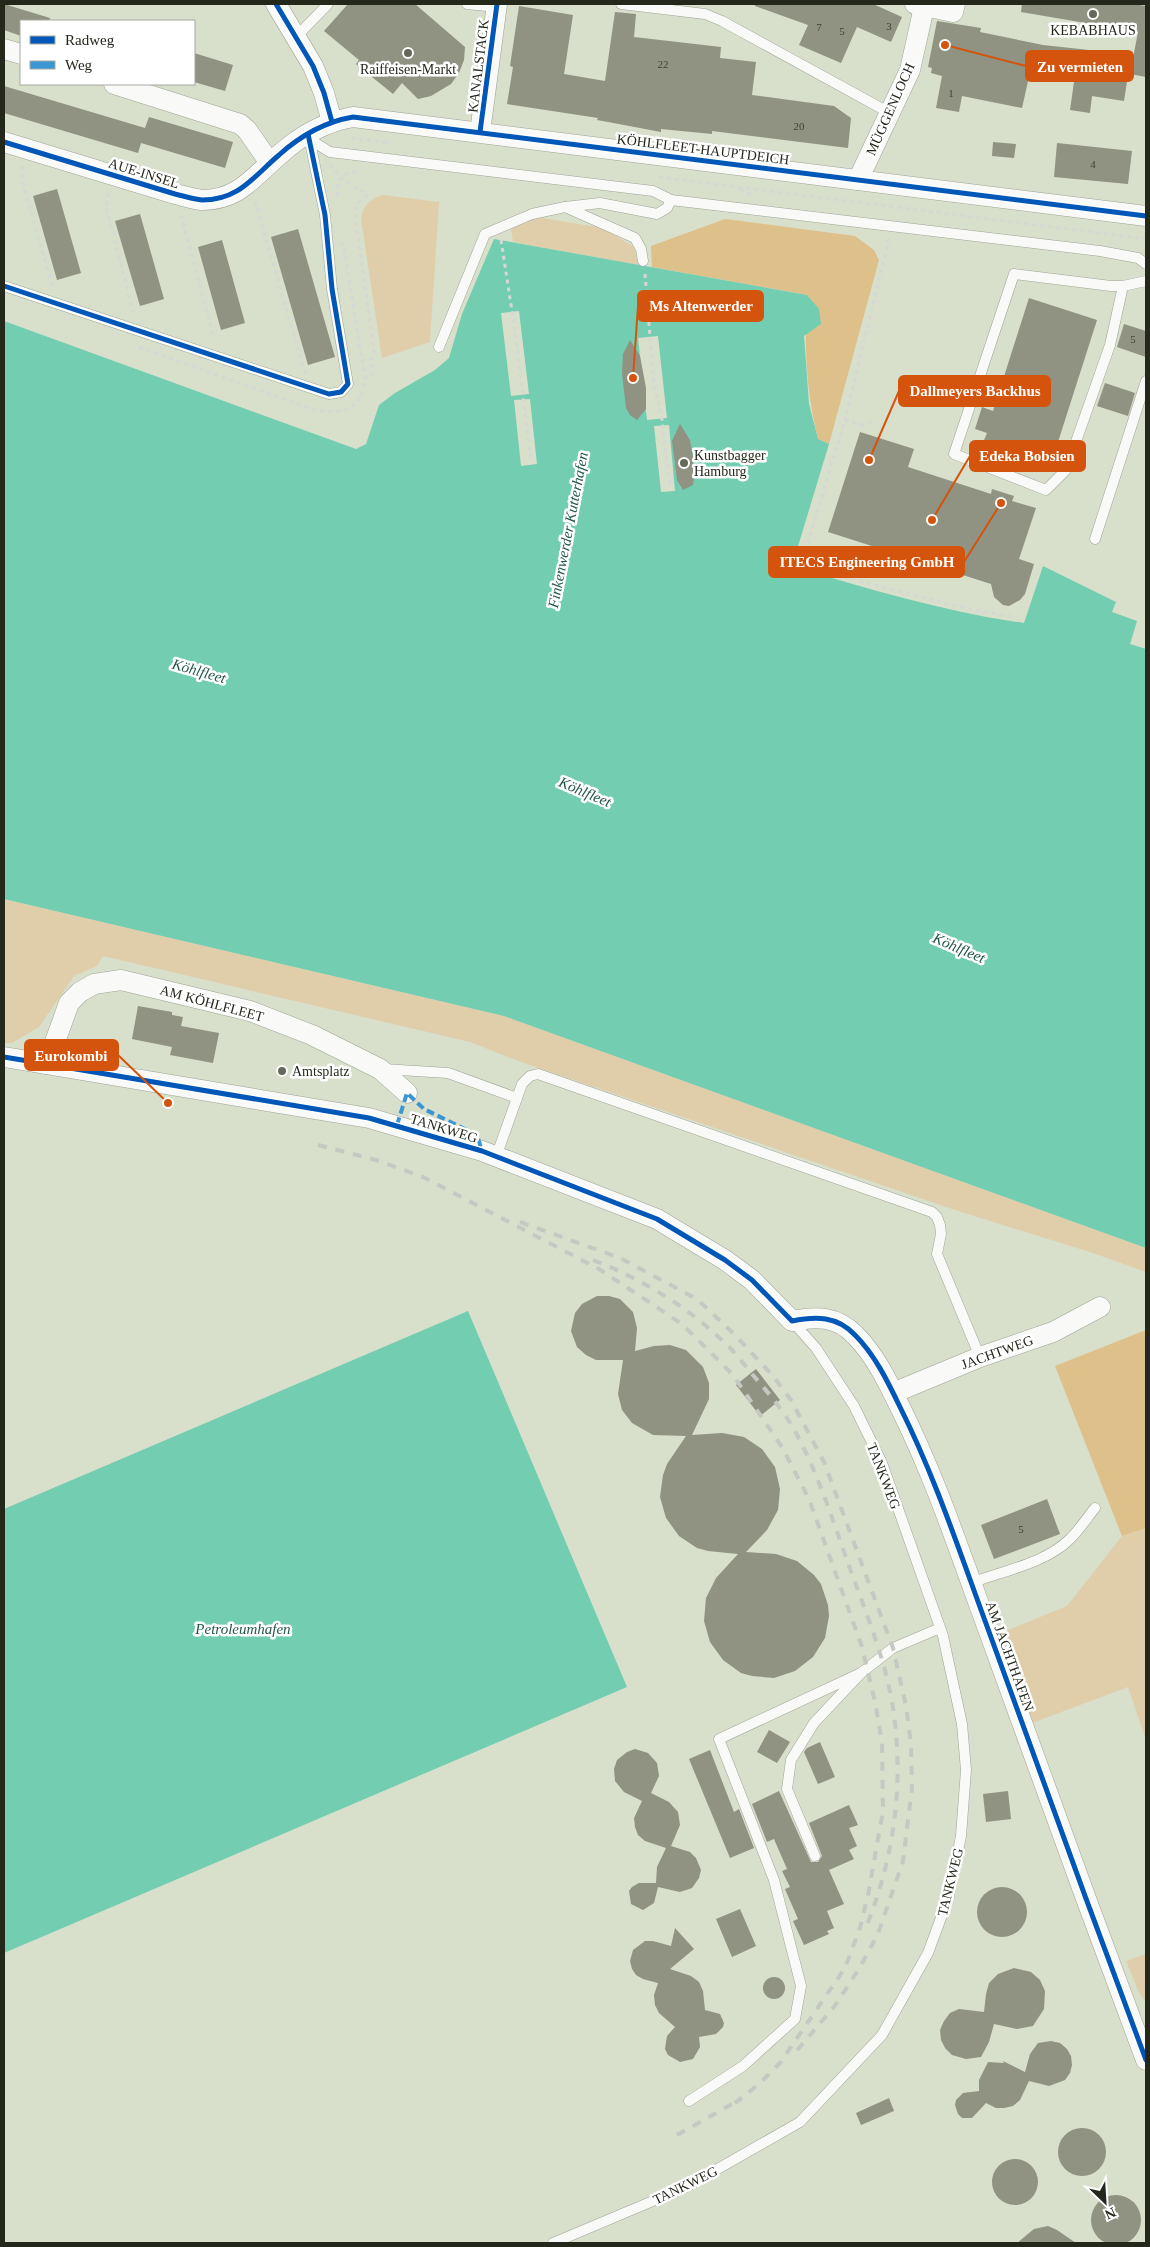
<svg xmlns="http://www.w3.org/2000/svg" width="1150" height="2247" viewBox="0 0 1150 2247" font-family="'Times New Roman',serif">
	<rect width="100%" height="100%" fill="#d8dfcb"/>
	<!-- green -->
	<g fill="#e0ceab">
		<path d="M383 195 439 202 430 342 382 358 361 219C363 205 370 199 383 195Z"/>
		<path d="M537 217 602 228 634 247 638 265 513 242 511 228Z"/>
		<path d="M4 899 504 1016 1146 1248V1272L1093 1253 955 1210 521 1062 470 1042 103 956 97 966 74 976 39 1027 12 1043H4Z"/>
		<path d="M1146 1528V1740L1128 1687 1032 1723 1003 1632 1067 1606 1122 1536Z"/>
		<path d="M1146 1954V2002L1139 1993 1126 1961Z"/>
	</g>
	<!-- forest -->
	<g fill="#dec08b">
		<path d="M725 219 855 236 874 250 879 260 829 444 818 439C806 391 804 344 807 295L652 267 651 246Z"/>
		<path d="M1146 1330V1528L1122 1536 1055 1366Z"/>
	</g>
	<!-- water -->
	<g fill="#72cdb1">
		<path d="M494 239 807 295 819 309 821 324 804 336 809 404 818 439 829 444 792 566C869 589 945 612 1024 623L1043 566 1116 602 1112 612 1137 621 1130 644 1146 649V1248L504 1016 4 899V321L356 449 366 444 379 405 395 393 435 370 449 358 462 314Z"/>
		<path d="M468 1311 627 1687 4 1953V1509Z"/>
	</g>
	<!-- pier -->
	<g fill="#d8dfcb">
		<path d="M519 311 529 394 511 396 501 313Z"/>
		<path d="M658 336 667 418 647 420 638 338Z"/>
		<path d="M530 399 537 464 521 466 514 400Z"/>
		<path d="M669 425 675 491 661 492 654 426Z"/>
	</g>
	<!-- building -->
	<g fill="#909282">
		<path d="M4 4 50 18V21H21V36L4 30Z"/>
		<path d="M348 4H415L465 47 464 60 459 73 451 84 431 96 418 99 402 83 393 94 356 64 359 60 324 31Z"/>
		<path d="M755 4H873L902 17 891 42 857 27 841 63 799 45 808 25 755 6Z"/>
		<path d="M1022 4H1133L1146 6V77L1130 74 1138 32 1021 12Z"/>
		<path d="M519 6 573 15 564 74 605 81 615 12 636 14 634 37 721 47 720 58 756 62 752 95 834 106 851 118 848 148 712 131V134L661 129V132L608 122 597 120 598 118 507 104 513 67 510 66Z"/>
		<path d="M937 21 981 28 980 32 1043 45 1089 50 1088 53 1098 54V57L1130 62 1124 101 1092 96 1090 113 1070 110 1075 75 1031 68 1022 108 962 96 959 112 936 108 942 76 931 73 932 68 928 67Z"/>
		<path d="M194 53 233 65 225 91 194 82Z"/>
		<path d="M4 86 145 128 149 117 233 142 225 168 141 143 138 153 4 113Z"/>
		<path d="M993 142 1016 144 1014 158 992 156Z"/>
		<path d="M1057 143 1132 151 1128 184 1054 177Z"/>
		<path d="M57 189 81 273 57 280 33 196Z"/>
		<path d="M140 214 164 299 140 306 115 221Z"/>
		<path d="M298 229 335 357 308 365 271 237Z"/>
		<path d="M222 240 245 323 221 330 198 247Z"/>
		<path d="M1029 298 1097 320 1050 467 982 445 987 433 975 429 982 407 993 411Z"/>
		<path d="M1124 324 1146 331V357L1117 347Z"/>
		<path d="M630 340 640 356 646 388V409L637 420 630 415 626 408 622 374 623 354Z"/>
		<path d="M1105 383 1135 393 1128 416 1097 406Z"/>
		<path d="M680 424 690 440 695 469 693 485 683 490 677 480 672 441Z"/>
		<path d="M860 432 914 449 908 467 991 494 992 489 1014 496 1012 501 1036 508 1019 559 1034 564 1025 594 1020 600 1009 606 1003 605 994 597 991 584 828 532Z"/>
		<path d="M138 1006 172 1012V1015L183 1017 181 1026 219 1033 213 1063 170 1055 172 1047 132 1039Z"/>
		<path d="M597 1296H609L620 1299 633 1312 637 1328 635 1351 654 1346 670 1345 686 1350 703 1367 709 1383V1399L692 1435 722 1433 744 1437 762 1449 775 1467 780 1489 778 1510 767 1530 746 1552 776 1554 797 1561 814 1575 821 1584 828 1605 829 1616 825 1638 813 1657 795 1671 774 1678 752 1676 741 1673 723 1660 710 1642 704 1621 706 1598 716 1578 738 1554 708 1551 697 1548 679 1536 666 1518 660 1497 663 1475 667 1464 686 1436 653 1435 632 1423 622 1410 618 1394 623 1360H596L586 1355 577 1347 571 1331 575 1313 582 1304Z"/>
		<path d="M756 1369 780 1400 760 1416 736 1385Z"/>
		<path d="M1047 1499 1060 1534 994 1559 981 1525Z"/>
		<path d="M769 1730 790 1742 777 1763 757 1752Z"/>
		<path d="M820 1742 835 1777 818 1784 804 1752 807 1748Z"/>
		<path d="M635 1749 648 1753 657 1763 659 1776 651 1793 669 1802 678 1812 680 1825 671 1846 690 1852 696 1858 701 1870 699 1878 692 1888 680 1892 658 1887 654 1903 643 1910 631 1904 629 1891 632 1887 639 1883H656L657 1867 666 1848 645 1841 638 1835 635 1827 634 1818 642 1801 624 1792 615 1781 614 1769 617 1760 627 1752Z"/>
		<path d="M710 1750 734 1812 739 1809 754 1848 730 1858 689 1759Z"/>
		<path d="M779 1791 811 1862H818L822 1856 809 1823 849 1805 858 1825 849 1828 857 1846 849 1850 854 1859 829 1870 844 1904 827 1911 834 1928 827 1931 829 1934 804 1945 793 1921 798 1919 785 1889 790 1887 782 1871 787 1869 774 1839 767 1842 752 1804Z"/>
		<path d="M1008 1791 1011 1819 986 1822 983 1794Z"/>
		<circle cx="1002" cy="1912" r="25"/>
		<path d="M740 1909 756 1946 732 1957 716 1919Z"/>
		<path d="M675 1928 694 1949 670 1969 691 1976 699 1982 703 1991 705 2010 720 2014 724 2023 723 2027 716 2034 699 2037 700 2047 693 2059 680 2062 668 2055 665 2049 667 2036 675 2027 659 2013 655 2005 654 1995 658 1983 643 1979 636 1975 632 1969 630 1961 633 1950 645 1941H653L671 1946Z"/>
		<path d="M1014 1968 1031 1972 1040 1980 1045 1991 1044 2009 1033 2026 1017 2029 994 2024 989 2042 981 2057 966 2059 952 2055 945 2048 941 2040 940 2030 944 2021 950 2013 959 2009 984 2012 986 1994 989 1983 998 1974Z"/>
		<circle cx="774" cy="1988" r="11"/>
		<path d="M1051 2041 1060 2043 1067 2049 1071 2056 1072 2065 1070 2073 1065 2080 1049 2086 1029 2081 1020 2100 1013 2106 1004 2108H996L986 2103 972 2118H962L958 2114 955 2105 956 2100 963 2093 979 2091V2080L988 2062 1004 2063 1003 2061 1025 2072 1030 2054 1038 2043Z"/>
		<path d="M889 2098 894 2111 861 2125 856 2113Z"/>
		<circle cx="1082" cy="2152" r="24"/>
		<circle cx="1015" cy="2182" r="23"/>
		<circle cx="1116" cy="2220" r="25"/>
		<path d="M1048 2226 1057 2230 1076 2243H1017L1034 2229Z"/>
	</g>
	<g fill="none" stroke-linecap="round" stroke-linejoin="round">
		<defs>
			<g id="service">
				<path d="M467 4 497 7"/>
				<path d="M621 4 705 14 722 21 890 113"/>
				<path d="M296 37 328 4"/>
				<path d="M308 134 317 144 330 152 653 191 671 200 1100 251 1138 258 1146 264"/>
				<path d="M643 261 641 249 635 238 565 207 600 203 657 214 667 208 671 200"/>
				<path d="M4 286 329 394 341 392 348 384 332 289 325 215 309 137"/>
				<path d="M1123 286 1110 345 1066 470 1046 490 954 454 1014 274 1111 286H1123L1146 281"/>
				<path d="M439 347 485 234 532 214 565 207"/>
				<path d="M1095 539 1146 381"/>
				<path d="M383 1069 448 1073 517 1098"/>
				<path d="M496 1157 522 1084 530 1076 538 1074 932 1212 937 1217 940 1225 941 1234 937 1254 980 1357"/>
				<path d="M971 1583C1003 1571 1046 1563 1070 1539 1079 1530 1087 1518 1095 1508"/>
				<path d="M861 1673 893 1648 940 1628"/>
				<path d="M689 2101 743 2066 795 2019 801 1986 774 1880 719 1739 861 1673 814 1723 791 1760 787 1789 815 1856"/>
				<path d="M553 2243 686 2187 800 2122 882 2035 928 1953 949 1896 961 1836 966 1770 962 1724 943 1636 882 1463 854 1406 816 1348 792 1321"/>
			</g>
			<g id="minor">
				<path d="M276 4 313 66 324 93 332 122"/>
				<path d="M915 4 953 12 955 4"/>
				<path d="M4 49 21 54"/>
				<path d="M114 84 240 124 247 130 270 163"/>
				<path d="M480 132 497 4"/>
				<path d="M4 142 175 194C184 196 193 199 202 200 239 200 253 177 279 155 300 136 324 122 353 117L1146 216"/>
				<path d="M858 180 910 70 924 7"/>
				<path d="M4 1057 369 1118 482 1151 657 1219 725 1260 752 1280 792 1321C816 1316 837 1316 855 1335 875 1355 888 1382 900 1407 934 1475 958 1547 984 1618 1037 1766 1091 1913 1146 2060"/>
				<path d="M47 1064 69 1003 80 992 94 984 121 980 250 1011 312 1035 380 1069 407 1093"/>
				<path d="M893 1393 980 1357 1053 1332 1100 1307"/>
			</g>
		</defs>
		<!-- service casing -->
		<use href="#service" stroke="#9ea495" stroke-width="11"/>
		<!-- minor casing -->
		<use href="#minor" stroke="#9ea495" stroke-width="21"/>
		<!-- path -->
		<g stroke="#d6d8d3" stroke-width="3" stroke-dasharray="4 4" stroke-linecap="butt">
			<path d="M351 138 389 143"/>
			<path d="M330 165 341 178 367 195 358 203 355 215 374 352 371 360 372 376 365 378"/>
			<path d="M22 166V180L52 285"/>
			<path d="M659 177 1146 239"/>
			<path d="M740 189 752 195"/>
			<path d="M109 193 106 207 133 311 131 314"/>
			<path d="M337 196 338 182 346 174 358 171"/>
			<path d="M255 201 305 373"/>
			<path d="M181 215 213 335"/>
			<path d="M889 238 845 420 801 566 972 610 1015 617"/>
			<path d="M501 240 514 324 531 460"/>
			<path d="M645 274 654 386 661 412 670 485"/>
			<path d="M139 347 314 410C341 414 363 411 365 378L343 242"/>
			<path d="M845 420 860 425 871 423"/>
		</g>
		<!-- service -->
		<use href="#service" stroke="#f9faf7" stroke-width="10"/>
		<!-- minor -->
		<use href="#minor" stroke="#f9faf7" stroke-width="20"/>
		<!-- rail -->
		<g stroke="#c6c8c2" stroke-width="4" stroke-dasharray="9 9" stroke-linecap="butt">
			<path d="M318 1145 376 1160 423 1177 599 1269 682 1324 733 1375 782 1447 809 1499 862 1647 875 1702 882 1742 883 1811 868 1895 860 1928 845 1968 780 2063 759 2084 735 2103"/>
			<path d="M520 1222 620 1258 697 1299 735 1335 773 1376 791 1400 824 1462 893 1648 906 1706 911 1744 912 1788 903 1861 878 1934 859 1969 834 2007 793 2055"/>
			<path d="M593 1260C641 1279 685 1305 723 1341 734 1351 743 1363 752 1374 767 1391 783 1410 795 1431 818 1473 833 1521 849 1566 865 1610 884 1656 892 1702 905 1778 895 1856 866 1927"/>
			<path d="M677 2135 741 2099"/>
		</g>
		<!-- quiet -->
		<path stroke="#3b96d4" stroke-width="4" stroke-dasharray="8 4" stroke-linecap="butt" d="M397 1125 407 1093 424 1109 477 1135 482 1151"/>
		<defs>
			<g id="cycleway">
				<path d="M276 4 313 66 324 93 332 122"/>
				<path d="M480 132 497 4"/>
				<path d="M4 142 175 194C184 196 193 199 202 200 239 200 253 177 279 155 300 136 324 122 353 117L1146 216"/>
				<path d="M4 286 329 394 341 392 348 384 332 289 325 215 308 134"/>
				<path d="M4 1057 369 1118 482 1151 657 1219 725 1260 752 1280 792 1321C816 1316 837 1316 855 1335 875 1355 888 1382 900 1407 934 1475 958 1547 984 1618 1037 1766 1091 1913 1146 2060"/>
			</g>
		</defs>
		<!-- cycleway casing -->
		<use href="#cycleway" stroke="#fff" stroke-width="8"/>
		<!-- cycleway -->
		<use href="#cycleway" stroke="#0057b8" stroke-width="5"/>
	</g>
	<!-- markers -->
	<g fill="#636859" stroke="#fff" stroke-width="2">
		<circle cx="1093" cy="14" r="5"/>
		<circle cx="408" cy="53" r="5"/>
		<circle cx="684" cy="463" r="5"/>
		<circle cx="282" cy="1071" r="5"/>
	</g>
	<g text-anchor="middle" stroke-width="5" stroke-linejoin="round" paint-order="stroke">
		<!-- number labels -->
		<g font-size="11" fill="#3f4235">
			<text x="889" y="30">3</text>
			<text x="819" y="31">7</text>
			<text x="842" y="35">5</text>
			<text x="663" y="68">22</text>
			<text x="951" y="97">1</text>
			<text x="799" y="130">20</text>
			<text x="1093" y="168">4</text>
			<text x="1133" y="343">5</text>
			<text x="1021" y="1533">5</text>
		</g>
		<!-- poi labels -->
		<g font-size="14" fill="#24281b" stroke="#fff">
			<text x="1093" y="35">KEBABHAUS</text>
			<text x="408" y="74">Raiffeisen-Markt</text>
			<text x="694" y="460" text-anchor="start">Kunstbagger<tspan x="694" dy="16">Hamburg</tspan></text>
			<text x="292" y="1076" text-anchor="start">Amtsplatz</text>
		</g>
		<!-- street labels -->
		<g font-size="14" fill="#24281b" stroke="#fff">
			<text transform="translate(478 66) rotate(-83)" y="5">KANALSTACK</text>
			<text transform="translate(890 109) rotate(-66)" y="5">MÜGGENLOCH</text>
			<text transform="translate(703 149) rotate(7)" y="5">KÖHLFLEET-HAUPTDEICH</text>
			<text transform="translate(144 173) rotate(17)" y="5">AUE-INSEL</text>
			<text transform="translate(212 1003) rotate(15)" y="5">AM KÖHLFLEET</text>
			<text transform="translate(444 1128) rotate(17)" y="5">TANKWEG</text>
			<text transform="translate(997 1352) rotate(-20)" y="5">JACHTWEG</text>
			<text transform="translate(884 1476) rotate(69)" y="5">TANKWEG</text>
			<text transform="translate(1010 1656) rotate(70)" y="5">AM JACHTHAFEN</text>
			<text transform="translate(950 1882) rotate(-76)" y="5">TANKWEG</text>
			<text transform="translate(685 2185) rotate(-26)" y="5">TANKWEG</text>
		</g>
		<!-- water labels -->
		<g font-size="15" font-style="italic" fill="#24574a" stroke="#fff">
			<text transform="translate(568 530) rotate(-79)" y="5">Finkenwerder Kutterhafen</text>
			<text transform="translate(199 671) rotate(16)" y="5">Köhlfleet</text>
			<text transform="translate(585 792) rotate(23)" y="5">Köhlfleet</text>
			<text transform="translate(959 948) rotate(23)" y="5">Köhlfleet</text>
			<text x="243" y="1634">Petroleumhafen</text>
		</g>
	</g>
	<!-- callouts -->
	<path fill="none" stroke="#d4540e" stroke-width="2" d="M945 45L1026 66M633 378L638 306M869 460L899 391M932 520L970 456M1001 503L964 562M168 1103L118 1055"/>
	<g fill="#d4540e" stroke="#fff" stroke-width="2">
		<circle cx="945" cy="45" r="5"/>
		<circle cx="633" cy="378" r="5"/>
		<circle cx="869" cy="460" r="5"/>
		<circle cx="932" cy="520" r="5"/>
		<circle cx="1001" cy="503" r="5"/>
		<circle cx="168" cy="1103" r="5"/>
	</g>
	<g fill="#d4540e" stroke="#d4540e" stroke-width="2">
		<rect x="1026" y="51" width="107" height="30" rx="5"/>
		<rect x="638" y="291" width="125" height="30" rx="5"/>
		<rect x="899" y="376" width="151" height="30" rx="5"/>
		<rect x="970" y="441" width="115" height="30" rx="5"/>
		<rect x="769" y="547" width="195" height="30" rx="5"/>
		<rect x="25" y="1040" width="93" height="30" rx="5"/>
	</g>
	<g font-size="15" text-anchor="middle" font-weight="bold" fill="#fff">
		<text x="1080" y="72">Zu vermieten</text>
		<text x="701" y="311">Ms Altenwerder</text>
		<text x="975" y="396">Dallmeyers Backhus</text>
		<text x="1027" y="461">Edeka Bobsien</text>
		<text x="867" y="567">ITECS Engineering GmbH</text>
		<text x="71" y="1061">Eurokombi</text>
	</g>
	<!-- border -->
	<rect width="1150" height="2247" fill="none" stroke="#24281b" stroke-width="10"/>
	<!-- legend -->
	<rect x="20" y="20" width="175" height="65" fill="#ffffff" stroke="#a7a9a4"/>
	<rect x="30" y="36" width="25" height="8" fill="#0057b8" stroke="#a7a9a4"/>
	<text x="65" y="45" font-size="15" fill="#24281b">Radweg</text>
	<rect x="30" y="61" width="25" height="8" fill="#3b96d4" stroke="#a7a9a4"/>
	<text x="65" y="70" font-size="15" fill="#24281b">Weg</text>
	<!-- north arrow -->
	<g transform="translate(1105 2202) rotate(155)" stroke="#ffffff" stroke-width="4" paint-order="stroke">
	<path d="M0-4L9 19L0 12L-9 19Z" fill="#24281b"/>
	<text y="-8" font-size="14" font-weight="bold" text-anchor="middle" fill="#24281b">N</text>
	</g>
</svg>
